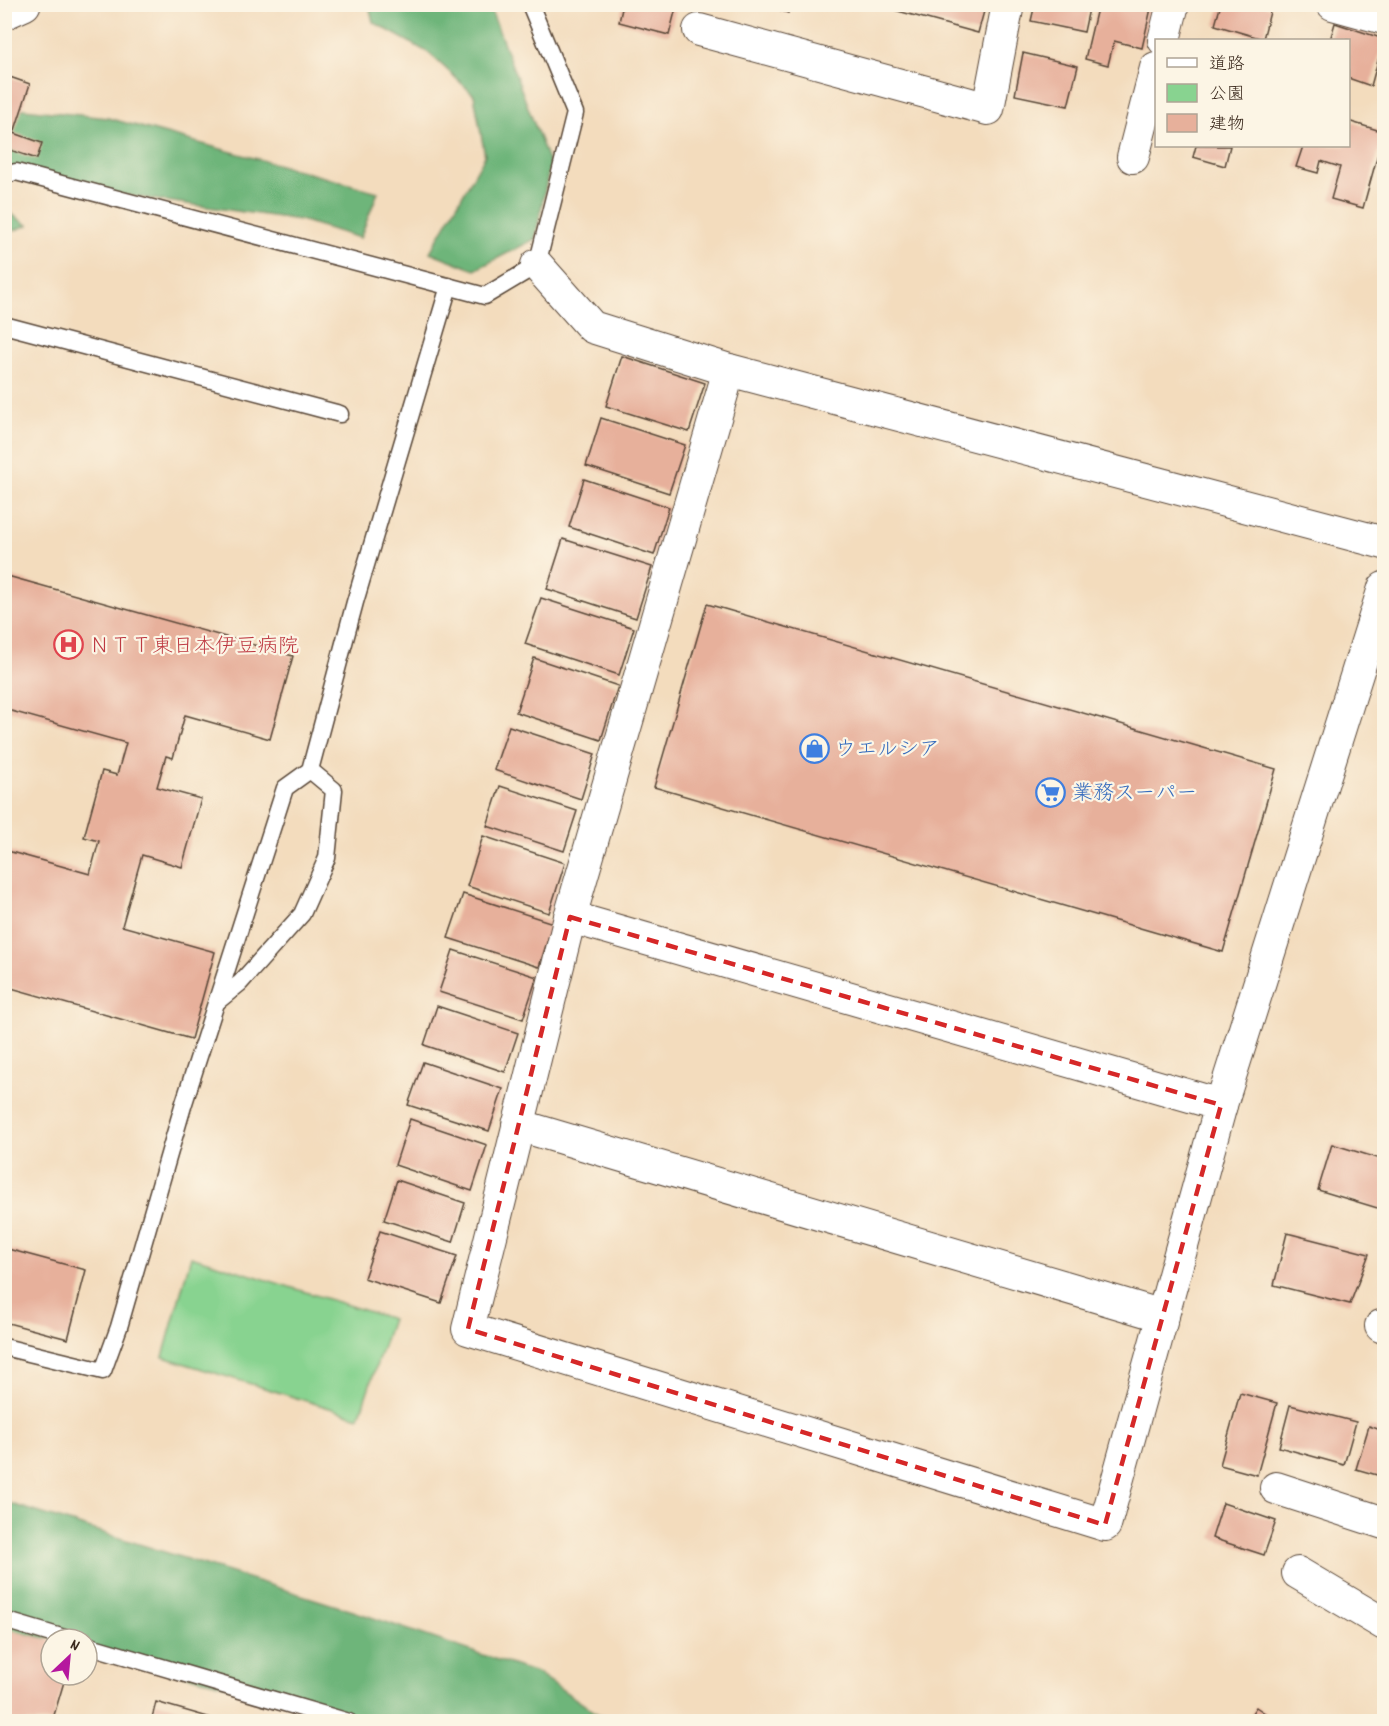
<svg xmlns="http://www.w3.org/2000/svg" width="1389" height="1726" viewBox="0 0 1389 1726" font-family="Dekko,'Klee One',sans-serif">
	<rect width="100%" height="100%" fill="#fcf5e5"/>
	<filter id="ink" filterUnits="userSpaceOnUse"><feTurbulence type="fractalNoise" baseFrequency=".0167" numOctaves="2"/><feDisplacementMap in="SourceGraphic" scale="12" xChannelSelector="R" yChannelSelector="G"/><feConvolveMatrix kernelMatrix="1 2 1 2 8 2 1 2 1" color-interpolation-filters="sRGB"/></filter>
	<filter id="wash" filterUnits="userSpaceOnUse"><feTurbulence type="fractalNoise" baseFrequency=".008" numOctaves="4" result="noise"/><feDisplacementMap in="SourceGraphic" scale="24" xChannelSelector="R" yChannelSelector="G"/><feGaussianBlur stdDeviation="1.35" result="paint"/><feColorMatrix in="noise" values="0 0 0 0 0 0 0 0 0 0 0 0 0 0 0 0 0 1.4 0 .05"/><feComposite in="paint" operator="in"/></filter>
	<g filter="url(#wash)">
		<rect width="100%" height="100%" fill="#f3dcbd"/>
		<!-- green -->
		<path fill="#88d390" stroke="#627e57" stroke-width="1.5" d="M191 1256 392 1319 359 1417 163 1357Z"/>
		<!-- forest -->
		<g fill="#6eb57a" stroke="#54704c" stroke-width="1.5">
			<path d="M369 5H489L550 165 535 239 475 270 430 252 485 156 474 95 429 53 373 22Z"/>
			<path d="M5 107 108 118 378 192 360 238 300 220 75 188 5 175Z"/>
			<path d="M4 210H5L28 225 5 234Z"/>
			<path d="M5 1502 353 1611 539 1674 608 1721H375L87 1651V1639H51L5 1630Z"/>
		</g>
		<g id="blocks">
			<!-- building -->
			<g fill="#e7b09b">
				<path d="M623 4H677L669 35 619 22Z"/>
				<path d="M770 4H790L788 13 770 7Z"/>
				<path d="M883 4H986L978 33 883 7Z"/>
				<path d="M1035 4H1090L1084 32 1031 21Z"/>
				<path d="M1098 4H1152L1142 48 1114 41 1108 65 1085 59Z"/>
				<path d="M1221 4H1260L1271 8 1263 39 1215 25Z"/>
				<path d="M1335 23 1384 39 1371 86 1348 78V40H1330Z"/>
				<path d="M1023 53 1078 66 1068 106 1015 95Z"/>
				<path d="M4 75 30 84 14 133 42 143 37 159 4 148Z"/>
				<path d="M1348 121 1384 132 1363 208 1331 199 1340 167 1321 161 1318 173 1296 167 1303 146H1348Z"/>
				<path d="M1196 146H1230L1225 166 1193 157Z"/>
				<path d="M622 356 705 383 689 432 606 406Z"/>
				<path d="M601 418 685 445 669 493 586 466Z"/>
				<path d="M584 479 669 507 654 555 569 527Z"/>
				<path d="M563 539 652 567 636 618 547 589Z"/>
				<path d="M4 575 293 656 270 739 185 715 173 758 166 756 157 787 201 799 182 867 142 855 122 926 215 952 191 1039 4 986V850L90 874 99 841 84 837 102 771 117 775 126 743 4 709Z"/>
				<path d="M541 598 634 628 619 675 525 644Z"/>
				<path d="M707 604 1276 769 1223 952 654 787Z"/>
				<path d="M534 658 618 686 601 740 516 712Z"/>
				<path d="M509 726 595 754 581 799 494 770Z"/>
				<path d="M500 786 577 811 564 851 487 826Z"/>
				<path d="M483 836 565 863 549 913 467 886Z"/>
				<path d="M463 894 553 923 539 967 448 938Z"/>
				<path d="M453 950 537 977 523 1019 439 992Z"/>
				<path d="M437 1006 518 1033 505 1072 424 1045Z"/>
				<path d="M423 1062 503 1089 489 1131 408 1105Z"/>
				<path d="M410 1119 487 1145 472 1191 395 1165Z"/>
				<path d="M1332 1144 1384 1160V1210L1318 1190Z"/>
				<path d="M397 1180 465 1203 453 1242 384 1220Z"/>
				<path d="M380 1231 457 1256 441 1303 364 1278Z"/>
				<path d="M1287 1233 1369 1254 1350 1304 1274 1285Z"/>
				<path d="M4 1248 86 1270 68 1339 4 1322Z"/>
				<path d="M1240 1393 1277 1403 1257 1475 1220 1465Z"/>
				<path d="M1290 1405 1356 1422 1344 1465 1279 1447Z"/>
				<path d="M1369 1426 1384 1431V1477L1356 1469Z"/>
				<path d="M1223 1503 1276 1521 1264 1555 1212 1538Z"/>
				<path d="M4 1628 51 1641V1675H66L52 1722H4Z"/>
				<path d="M156 1702 222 1721V1722H151Z"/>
				<path d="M1256 1707 1278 1722H1246Z"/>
			</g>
		</g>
	</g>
	<g filter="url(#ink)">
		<use href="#blocks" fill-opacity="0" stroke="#574536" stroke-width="1.5"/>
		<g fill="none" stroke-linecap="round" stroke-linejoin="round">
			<defs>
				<g id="service">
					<path d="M4 175 16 172 485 296 537 265 575 113 530 4"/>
					<path d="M4 325 340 414"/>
					<path d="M218 1001 240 983 302 914 327 858 334 790 310 770"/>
					<path d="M4 1347 103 1371 119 1327 183 1106 285 788 310 770 355 602 449 286"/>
					<path d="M4 1620 68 1639"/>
					<path d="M87 1645 349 1722"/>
				</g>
				<g id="minor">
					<path d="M1333 4 1384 18"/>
					<path d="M699 30 988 109 1008 4"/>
					<path d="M1164 40 1173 4"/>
					<path d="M1133 157 1156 68"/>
					<path d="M537 265 592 327 729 370 1384 543"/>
					<path d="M729 370 570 917 468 1329 1105 1525 1221 1105 1384 588"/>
					<path d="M570 917 1221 1105"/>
					<path d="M518 1125 1163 1316"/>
					<path d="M1381 1326 1384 1327"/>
					<path d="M1276 1488 1384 1523"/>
					<path d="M1298 1573 1384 1624"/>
				</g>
				<path id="primary" d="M4 13 24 4"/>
			</defs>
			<!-- service casing -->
			<use href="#service" stroke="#574536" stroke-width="19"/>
			<!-- minor casing -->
			<use href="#minor" stroke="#574536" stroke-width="34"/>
			<!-- primary casing -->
			<use href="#primary" stroke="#574536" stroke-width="35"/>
			<!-- service -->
			<use href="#service" stroke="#fff" stroke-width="16"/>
			<!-- minor -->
			<use href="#minor" stroke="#fff" stroke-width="32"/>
			<!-- primary -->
			<use href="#primary" stroke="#fff" stroke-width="33"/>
		</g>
	</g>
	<!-- marked area -->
	<path fill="none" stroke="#d62828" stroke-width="4.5" stroke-dasharray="12 8" stroke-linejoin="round" d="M570 917 1221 1105 1105 1525 468 1329Z"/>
	<!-- icons -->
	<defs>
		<symbol id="hospital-ring" viewBox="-11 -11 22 22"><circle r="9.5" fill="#fcf5e5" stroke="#e0444e" stroke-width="1.5"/><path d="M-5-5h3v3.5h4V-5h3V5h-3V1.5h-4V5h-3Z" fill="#e0444e"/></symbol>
		<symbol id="shop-ring" viewBox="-11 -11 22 22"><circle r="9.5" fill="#fcf5e5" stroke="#3f7fe0" stroke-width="1.5"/><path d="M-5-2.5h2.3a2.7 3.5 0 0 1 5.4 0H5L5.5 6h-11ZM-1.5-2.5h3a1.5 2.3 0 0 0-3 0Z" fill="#3f7fe0"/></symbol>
		<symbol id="supermarket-ring" viewBox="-11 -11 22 22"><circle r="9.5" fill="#fcf5e5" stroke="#3f7fe0" stroke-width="1.5"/><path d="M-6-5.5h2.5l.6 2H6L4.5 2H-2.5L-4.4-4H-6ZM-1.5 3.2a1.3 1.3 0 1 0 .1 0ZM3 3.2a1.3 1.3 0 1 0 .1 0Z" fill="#3f7fe0"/></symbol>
	</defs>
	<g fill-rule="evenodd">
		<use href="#hospital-ring" x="52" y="628" width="33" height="33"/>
		<use href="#shop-ring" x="798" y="732" width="33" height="33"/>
		<use href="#supermarket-ring" x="1034" y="776" width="33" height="33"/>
	</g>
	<g text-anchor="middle" stroke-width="4.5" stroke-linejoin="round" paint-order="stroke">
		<!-- health labels -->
		<g font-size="21" fill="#be3a42" stroke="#fcf5e5" text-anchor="start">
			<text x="89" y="652">ＮＴＴ東日本伊豆病院</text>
		</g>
		<!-- shop labels -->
		<g font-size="21" fill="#366cbe" stroke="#fcf5e5" text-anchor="start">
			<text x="835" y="755">ウエルシア</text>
			<text x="1072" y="799">業務スーパー</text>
		</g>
	</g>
	<!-- margin -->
	<rect width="1389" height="1726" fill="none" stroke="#fcf5e5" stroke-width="24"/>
	<!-- legend -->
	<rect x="1155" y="39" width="195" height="108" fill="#fcf5e5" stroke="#afa495" stroke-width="1.5"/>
	<rect x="1167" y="58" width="30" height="9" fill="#ffffff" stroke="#afa495" stroke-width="1.5"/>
	<text x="1209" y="69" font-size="18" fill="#3b2a1e">道路</text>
	<rect x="1167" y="84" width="30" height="18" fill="#88d390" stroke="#afa495" stroke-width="1.5"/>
	<text x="1209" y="99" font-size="18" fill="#3b2a1e">公園</text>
	<rect x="1167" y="114" width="30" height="18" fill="#e7b09b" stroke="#afa495" stroke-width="1.5"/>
	<text x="1209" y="129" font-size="18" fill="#3b2a1e">建物</text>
	<!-- north arrow -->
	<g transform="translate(69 1657) rotate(26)"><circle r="28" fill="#fcf5e5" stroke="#afa495" stroke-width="1.5"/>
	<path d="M0-4.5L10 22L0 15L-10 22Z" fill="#b5179e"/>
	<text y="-9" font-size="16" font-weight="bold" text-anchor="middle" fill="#3b2a1e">N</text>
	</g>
</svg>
